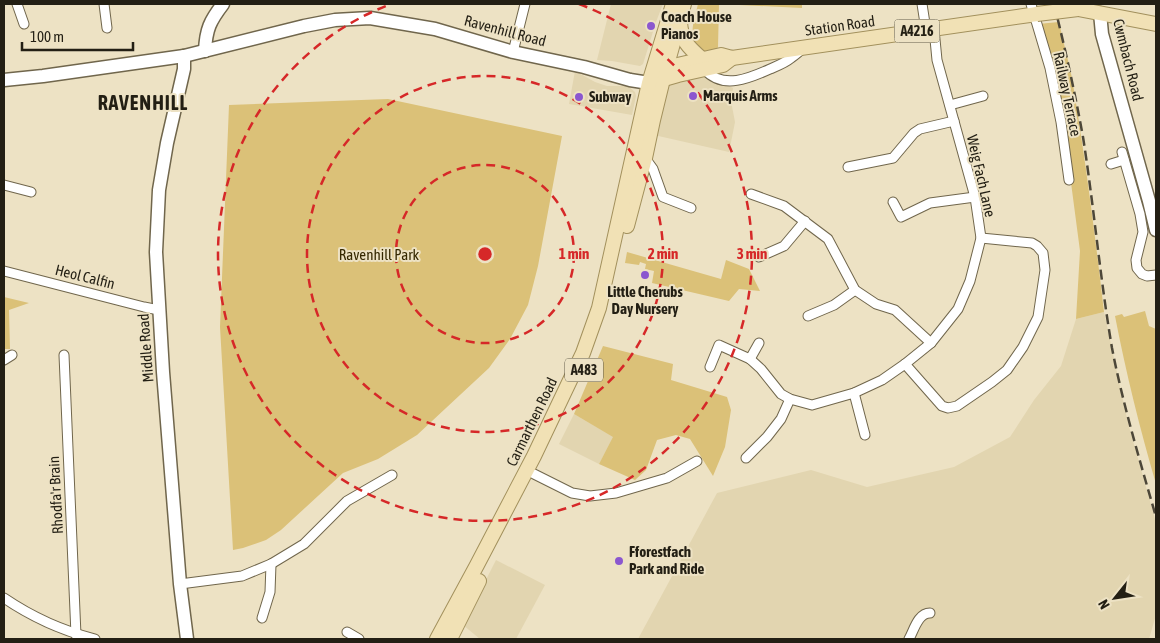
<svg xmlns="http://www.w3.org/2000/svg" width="1160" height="643" viewBox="0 0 1160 643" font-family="'Asap Condensed',sans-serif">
	<rect width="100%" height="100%" fill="#ede2c4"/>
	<!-- built -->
	<g fill="#e2d5b0">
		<path d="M611 4H663L656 22 643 64 640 66 612 61 597 60Z"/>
		<path d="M575 71 595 82 607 86H626L629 87 635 92 636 96 632 115 569 104Z"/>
		<path d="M706 77 733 88 731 101 735 122 729 152 654 135 669 84 688 78Z"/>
		<path d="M1104 312 1128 423 1155 519 1156 536V615L1149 639H638L717 493 811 470 867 487 954 467 1010 437 1034 400 1061 366 1076 319Z"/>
		<path d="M574 414 614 437 599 464 559 444Z"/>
		<path d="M496 560 545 585 516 639H480L463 625Z"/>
	</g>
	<!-- green -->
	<g fill="#dbc178">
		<path d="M698 4H802V8L719 4 718 47 716 51C711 52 705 53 701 49 686 39 695 18 698 4Z"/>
		<path d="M1059 22C1063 41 1068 59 1072 78 1085 156 1095 234 1104 312L1076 319 1080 251 1063 122 1038 24Z"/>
		<path d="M388 99 562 136 538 266 528 305 510 339 489 368 417 435 378 459 343 473 281 530 266 540 243 548 233 550 220 327 229 105Z"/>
		<path d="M627 252 721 279 726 260 749 269 760 291 739 289 729 301 652 283 654 271 645 269 646 264 640 262 639 265 625 263Z"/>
		<path d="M4 297 29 303 9 310 10 349H4Z"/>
		<path d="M1145 311 1149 326 1156 329V484C1140 429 1126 373 1115 316L1122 314 1124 317Z"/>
		<path d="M603 346 673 364 671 380 727 397 731 410 725 447 713 476 690 439 676 435 657 440 646 470 635 480 599 464 613 437 574 414Z"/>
	</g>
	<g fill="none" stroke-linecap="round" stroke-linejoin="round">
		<defs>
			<g id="street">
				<path d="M17 4 24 24"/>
				<path d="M104 4 107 28"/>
				<path d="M922 4 926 30"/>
				<path d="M1031 4 1050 68 1061 122 1069 180"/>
				<path d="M513 52 525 4"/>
				<path d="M705 70C723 90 750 78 770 69 777 66 785 63 791 58 795 55 799 52 803 48"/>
				<path d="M950 105 983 96"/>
				<path d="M1122 152 1140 214 1143 232 1136 260 1137 268 1142 274 1147 276 1156 275"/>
				<path d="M645 158 653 169 663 197 691 208"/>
				<path d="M1111 164 1124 160"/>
				<path d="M848 167 893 158 914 133 920 129 954 121"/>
				<path d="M4 185 31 192"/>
				<path d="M751 194 784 206 828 239 855 290 876 304 895 310 931 343"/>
				<path d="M893 202 901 217 930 203 975 197"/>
				<path d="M759 257 784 246 805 221"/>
				<path d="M4 271 144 307 159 310"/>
				<path d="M808 316 834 305 855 290"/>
				<path d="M64 355 76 635"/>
				<path d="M750 359 759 343"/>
				<path d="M4 360 12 355"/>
				<path d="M905 364 942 406 948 408 957 406 992 382 1007 370 1023 347 1038 317 1045 270 1043 253 1037 246 1032 243 981 238"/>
				<path d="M710 367 719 345 750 359 761 369 781 394 790 399 812 405 854 393 882 380 905 364 931 343 958 309 970 281 981 238 975 197 937 60 934 29"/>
				<path d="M854 393 865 435"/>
				<path d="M746 458 767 437 781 419 790 399"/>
				<path d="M534 474 572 493 590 496 616 493 667 478 697 461"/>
				<path d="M180 584 242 576 271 564 304 544 347 501 392 475"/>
				<path d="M4 598C32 617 63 631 95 639"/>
				<path d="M262 618 270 592 271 564"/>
				<path d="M347 632 359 639"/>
				<path d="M909 639C914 630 918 613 930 613"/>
			</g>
			<g id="secondary">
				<path d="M1100 13 1102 34 1149 201 1156 230"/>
				<path d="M205 51C206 29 210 21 223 4"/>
				<path d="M184 56V69L167 143 159 190 156 252 163 372 180 584 187 639"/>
				<path d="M4 80 43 76 184 56 304 26 335 20 370 18 435 29 513 52 584 67 630 80 649 83"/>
			</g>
			<g id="primary">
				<path d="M1078 9 1156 24"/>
				<path d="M680 22C681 40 688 47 702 59"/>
				<path d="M660 69 721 55 732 58 1037 14"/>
				<path d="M657 81 678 75 723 65 732 58"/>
				<path d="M627 226 645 158 653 120 663 79 684 4"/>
				<path d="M437 639 477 565 534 456 583 353 599 308 649 83 673 4"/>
				<path d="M450 639 479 581"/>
			</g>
		</defs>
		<!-- street casing -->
		<use href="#street" stroke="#70664c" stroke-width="11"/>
		<!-- secondary casing -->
		<use href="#secondary" stroke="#70664c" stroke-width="15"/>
		<!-- primary casing -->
		<use href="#primary" stroke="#a2905c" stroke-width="16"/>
		<!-- street -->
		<use href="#street" stroke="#fff" stroke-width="9"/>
		<!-- secondary -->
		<use href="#secondary" stroke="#fff" stroke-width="12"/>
		<!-- primary -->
		<use href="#primary" stroke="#f1e1b5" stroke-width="14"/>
		<!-- rail -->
		<path stroke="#4d4738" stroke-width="2.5" stroke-dasharray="10 5" stroke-linecap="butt" d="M1054 4C1065 48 1075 93 1083 137 1094 207 1100 278 1112 348 1123 405 1140 461 1156 517"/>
		<defs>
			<path id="primary-bridge" d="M1037 14 1078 9"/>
		</defs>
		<!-- primary-bridge casing -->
		<use href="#primary-bridge" stroke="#a2905c" stroke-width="16" stroke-linecap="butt"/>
		<!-- primary-bridge -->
		<use href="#primary-bridge" stroke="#f1e1b5" stroke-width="14"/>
	</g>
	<!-- distance rings -->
	<g fill="none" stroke="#d62828" stroke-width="2.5" stroke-dasharray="9 6">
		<circle cx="485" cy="254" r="89"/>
		<circle cx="485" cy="254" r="178"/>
		<path d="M579 4A267 267 0 1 1 391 4"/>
	</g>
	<!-- markers -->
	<g fill="#8b57cf" stroke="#ede2c4" stroke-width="2">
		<circle cx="651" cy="26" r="5"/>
		<circle cx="693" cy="96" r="5"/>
		<circle cx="579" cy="97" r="5"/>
		<circle cx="645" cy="275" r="5"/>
		<circle cx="619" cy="561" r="5"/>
	</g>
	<g text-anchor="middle" stroke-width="4" stroke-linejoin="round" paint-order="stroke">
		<!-- shield labels -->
		<g fill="#ede2c4" stroke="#605a49" stroke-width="1">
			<rect x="894.5" y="19.5" width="45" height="23" rx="4"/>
			<rect x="565" y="358.5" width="38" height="23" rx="4"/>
		</g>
		<g font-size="14" font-weight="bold" fill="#231f14">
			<text x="917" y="36">A4216</text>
			<text x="584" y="375">A483</text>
		</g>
		<!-- poi labels -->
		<g font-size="15" font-weight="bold" fill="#231f14" stroke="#ede2c4" text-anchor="start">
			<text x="661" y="22">Coach House<tspan x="661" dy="17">Pianos</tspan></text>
			<text x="703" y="101">Marquis Arms</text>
			<text x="589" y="102">Subway</text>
			<text x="645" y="297" text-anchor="middle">Little Cherubs<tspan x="645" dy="17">Day Nursery</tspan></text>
			<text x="629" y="557">Fforestfach<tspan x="629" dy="17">Park and Ride</tspan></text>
		</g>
		<!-- street labels -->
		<g font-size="15" fill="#231f14" stroke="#ede2c4">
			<text transform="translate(840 26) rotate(-8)" y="5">Station Road</text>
			<text transform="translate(505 31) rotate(15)" y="5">Ravenhill Road</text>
			<text transform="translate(1128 60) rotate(76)" y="5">Cwmbach Road</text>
			<text transform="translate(1067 94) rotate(78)" y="5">Railway Terrace</text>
			<text transform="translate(981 176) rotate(77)" y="5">Weig Fach Lane</text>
			<text transform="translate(85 277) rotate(14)" y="5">Heol Calfin</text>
			<text transform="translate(146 348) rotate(-94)" y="5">Middle Road</text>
			<text transform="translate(532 422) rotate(-64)" y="5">Carmarthen Road</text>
			<text transform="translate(56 495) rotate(-93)" y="5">Rhodfa'r Brain</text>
		</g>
		<!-- park labels -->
		<g font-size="15" fill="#352800" stroke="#ede2c4">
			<text x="379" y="260">Ravenhill Park</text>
		</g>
		<!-- district labels -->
		<g font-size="20" font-weight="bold" letter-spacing="1" fill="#231f14" stroke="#ede2c4">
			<text x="143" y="110">RAVENHILL</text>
		</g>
	</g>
	<circle cx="485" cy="254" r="8" fill="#d62828" stroke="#ede2c4" stroke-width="2.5"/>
	<g font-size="15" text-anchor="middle" font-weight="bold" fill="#d62828" stroke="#ede2c4" stroke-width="4" stroke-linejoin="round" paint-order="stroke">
		<text x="574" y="259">1 min</text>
		<text x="663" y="259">2 min</text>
		<text x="752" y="259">3 min</text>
	</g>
	<!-- border -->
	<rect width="1160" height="643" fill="none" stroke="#231f14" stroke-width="10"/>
	<!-- north arrow -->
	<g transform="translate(1115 598) rotate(240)" stroke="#ede2c4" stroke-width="4" paint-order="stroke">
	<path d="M0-4L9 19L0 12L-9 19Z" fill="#231f14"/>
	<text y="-8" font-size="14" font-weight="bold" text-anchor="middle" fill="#231f14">N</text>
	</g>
	<!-- scale -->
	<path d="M22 42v8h111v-8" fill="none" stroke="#231f14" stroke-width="2.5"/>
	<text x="30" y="42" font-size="15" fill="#231f14" stroke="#ede2c4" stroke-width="4" paint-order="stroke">100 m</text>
</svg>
